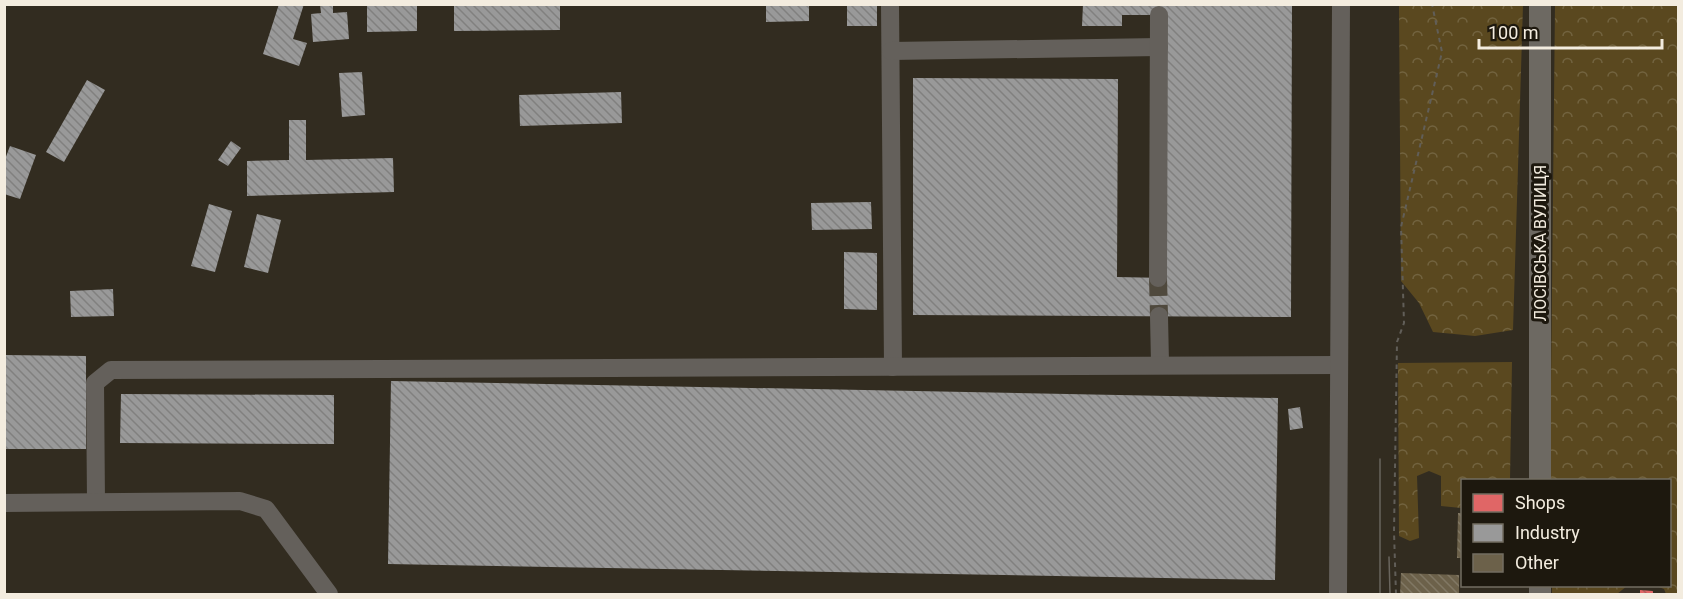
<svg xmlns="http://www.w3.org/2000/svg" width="1683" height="599" viewBox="0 0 1683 599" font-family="Roboto,sans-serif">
	<defs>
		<pattern id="forest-crowns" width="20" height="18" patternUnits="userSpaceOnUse" patternTransform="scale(1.5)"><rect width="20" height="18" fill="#5a481f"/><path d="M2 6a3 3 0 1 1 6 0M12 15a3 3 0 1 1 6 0" fill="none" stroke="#72633f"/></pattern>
		<pattern id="shops-back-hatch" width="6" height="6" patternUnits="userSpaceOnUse" patternTransform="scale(1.5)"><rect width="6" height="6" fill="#e06666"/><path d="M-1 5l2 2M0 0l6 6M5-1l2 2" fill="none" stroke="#b35d5c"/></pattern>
		<pattern id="industry-back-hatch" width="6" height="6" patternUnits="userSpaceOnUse" patternTransform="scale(1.5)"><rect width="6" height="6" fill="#999"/><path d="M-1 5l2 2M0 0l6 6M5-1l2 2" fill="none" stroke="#81807f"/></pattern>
		<pattern id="building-back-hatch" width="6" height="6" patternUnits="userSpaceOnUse" patternTransform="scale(1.5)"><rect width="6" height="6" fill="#6c614a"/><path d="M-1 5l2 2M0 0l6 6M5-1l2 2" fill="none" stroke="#817864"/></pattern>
	</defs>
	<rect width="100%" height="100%" fill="#322c20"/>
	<!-- forest -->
	<g fill="url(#forest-crowns)">
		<path d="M1399 5H1523L1513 330 1475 336 1433 332 1419 303 1401 281Z"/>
		<path d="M1555 5H1678V594H1666L1664 589 1656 586H1670V480H1550Z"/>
		<path d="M1512 362 1510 480H1462L1461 508 1441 506V476L1429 471 1417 476 1419 538 1410 541 1399 536 1398 363Z"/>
		<path d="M1552 586H1627L1617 594H1552Z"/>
	</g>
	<!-- shops -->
	<path fill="url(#shops-back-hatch)" d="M1640 590 1653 591V594H1640Z"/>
	<!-- industry -->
	<g fill="url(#industry-back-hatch)">
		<path d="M279 4H304L293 39 307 43 299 66 263 54Z"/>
		<path d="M320 4H333V13L347 12 349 39 313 42 311 14 321 13Z"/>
		<path d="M367 4H417V31L367 32Z"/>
		<path d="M454 4H560V30L454 31Z"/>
		<path d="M766 4H809V21L766 22Z"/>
		<rect x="847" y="4" width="30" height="22"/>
		<path d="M1083 4H1292L1291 317 913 315V78L1118 79 1117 277 1166 278V15H1122V26H1082Z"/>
		<path d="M362 72 365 115 342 117 339 73Z"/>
		<path d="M87 80 105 90 64 162 46 152Z"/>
		<path d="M621 92 622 123 520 126 519 95Z"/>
		<path d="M289 120H306V160L393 158 394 192 247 196V161L289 160Z"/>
		<path d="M231 141 241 148 228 166 218 160Z"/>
		<path d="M10 146 36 155 20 199 4 194V162Z"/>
		<path d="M871 202 872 229 812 230 811 203Z"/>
		<path d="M209 204 232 211 215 272 191 266Z"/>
		<path d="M257 214 281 220 268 273 244 267Z"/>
		<path d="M844 252 877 253V310L844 309Z"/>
		<path d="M113 289 114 316 71 317 70 291Z"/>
		<path d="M4 355 86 356V449H4Z"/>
		<path d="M391 381 1278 398 1275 580 388 564Z"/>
		<path d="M121 394 334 395V444L120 443Z"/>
		<path d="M1300 407 1303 428 1290 430 1288 409Z"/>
	</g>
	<!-- building -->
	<g fill="url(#building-back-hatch)">
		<path d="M1458 513H1462V558H1457Z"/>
		<path d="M1401 573 1459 575V594H1400Z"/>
	</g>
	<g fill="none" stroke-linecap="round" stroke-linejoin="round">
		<!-- minor-tunnel -->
		<path stroke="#4f493d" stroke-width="18" stroke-dasharray="18 9" stroke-linecap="butt" d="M1158 278 1159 316"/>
		<!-- path -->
		<path stroke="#615e58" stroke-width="2" stroke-dasharray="4.5 4.5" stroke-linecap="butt" d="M1396 594 1394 532 1397 342 1404 323 1401 227 1442 52 1432 4"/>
		<!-- minor -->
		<g stroke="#64605b" stroke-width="18">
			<path d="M890 4 893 367"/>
			<path d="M891 51 1159 47"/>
			<path d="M1158 278 1159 15"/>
			<path d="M1159 316 1160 363"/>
			<path d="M96 502 95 383 111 370 1339 365"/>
			<path d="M4 503 240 501 266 509 329 594"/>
			<path d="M1338 594 1341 4"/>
		</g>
		<!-- major -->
		<g stroke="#6d6962" stroke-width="22">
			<path d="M1540 4V480"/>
			<path d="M1540 586V594"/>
		</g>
		<!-- tram -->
		<g stroke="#69655d" stroke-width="1.5">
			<path d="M1380 459V594"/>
			<path d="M1389 557 1390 594"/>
		</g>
	</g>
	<g text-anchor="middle" stroke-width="6" stroke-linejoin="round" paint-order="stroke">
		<!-- street labels -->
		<g font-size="16" fill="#f3ecdf" stroke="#1d180e">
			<text transform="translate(1540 243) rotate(-90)" y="6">ЛОСІВСЬКА ВУЛИЦЯ</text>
		</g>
	</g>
	<!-- border -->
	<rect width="1683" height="599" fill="none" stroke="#f3ecdf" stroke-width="12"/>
	<!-- legend -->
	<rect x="1461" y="479" width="210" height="108" fill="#1d180e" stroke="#736d62" stroke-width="1.5"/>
	<rect x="1473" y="494" width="30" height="18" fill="#e06666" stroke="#736d62" stroke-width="1.5"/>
	<text x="1515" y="509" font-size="18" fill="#f3ecdf">Shops</text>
	<rect x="1473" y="524" width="30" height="18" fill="#999999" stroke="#736d62" stroke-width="1.5"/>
	<text x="1515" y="539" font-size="18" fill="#f3ecdf">Industry</text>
	<rect x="1473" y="554" width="30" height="18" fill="#6c614a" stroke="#736d62" stroke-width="1.5"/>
	<text x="1515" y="569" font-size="18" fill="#f3ecdf">Other</text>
	<!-- scale -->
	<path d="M1479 39v9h183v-9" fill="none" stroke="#f3ecdf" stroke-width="3"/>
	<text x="1488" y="39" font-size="18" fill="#f3ecdf" stroke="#1d180e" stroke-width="4.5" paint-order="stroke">100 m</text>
</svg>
